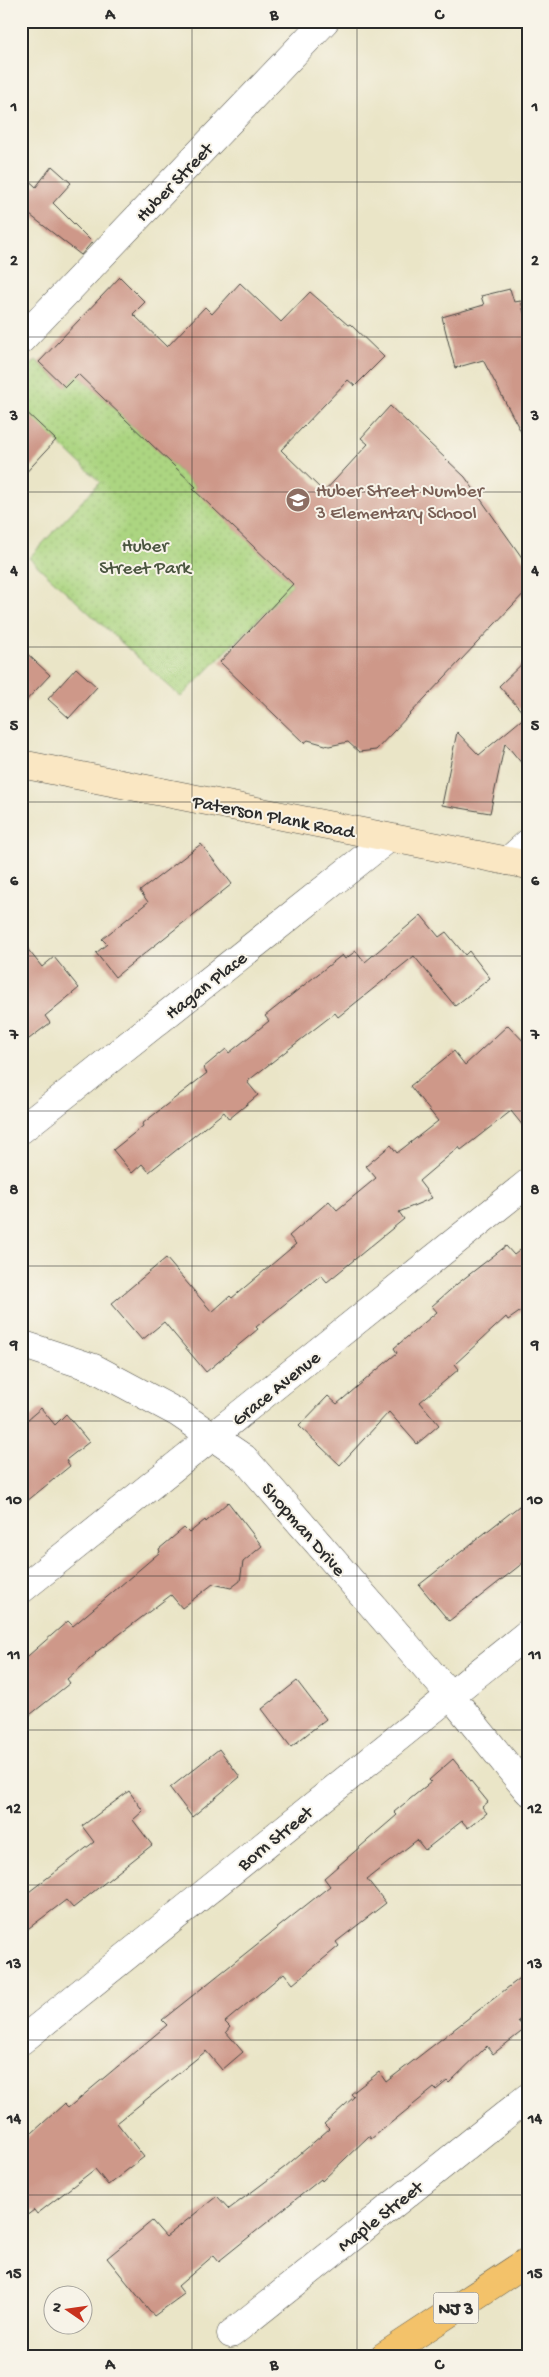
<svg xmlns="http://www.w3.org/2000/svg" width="549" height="2377" viewBox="0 0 549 2377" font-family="'Gochi Hand',sans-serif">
	<defs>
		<pattern id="grass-dots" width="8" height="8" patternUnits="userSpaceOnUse" patternTransform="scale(1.25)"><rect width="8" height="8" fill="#acd581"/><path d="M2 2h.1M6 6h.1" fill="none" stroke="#94b770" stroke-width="1.8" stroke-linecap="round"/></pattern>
	</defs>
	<rect width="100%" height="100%" fill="#f7f3e8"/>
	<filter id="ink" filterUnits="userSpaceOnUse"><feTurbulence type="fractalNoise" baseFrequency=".02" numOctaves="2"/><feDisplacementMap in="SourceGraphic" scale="10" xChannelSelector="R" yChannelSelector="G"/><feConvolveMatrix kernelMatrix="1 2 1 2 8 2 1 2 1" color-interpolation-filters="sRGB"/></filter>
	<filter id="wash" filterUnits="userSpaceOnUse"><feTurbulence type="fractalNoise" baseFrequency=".0096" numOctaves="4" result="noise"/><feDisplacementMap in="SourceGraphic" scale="20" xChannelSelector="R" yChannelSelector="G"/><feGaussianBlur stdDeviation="1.12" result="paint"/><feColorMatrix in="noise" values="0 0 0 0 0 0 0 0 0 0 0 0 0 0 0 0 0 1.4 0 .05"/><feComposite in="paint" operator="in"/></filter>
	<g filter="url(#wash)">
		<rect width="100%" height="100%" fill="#eae5c7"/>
		<!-- grass -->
		<path fill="url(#grass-dots)" stroke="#6c8056" d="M36 360 65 387 78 374 196 487 194 489 293 584 181 697 29 558 100 482 21 408V376Z"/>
		<g id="blocks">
			<!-- building -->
			<g fill="#ce9889">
				<path d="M52 166 71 183 53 203 92 242 81 255 21 208V173L36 187Z"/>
				<path d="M120 277 145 302 133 314 167 347 205 307 212 314 240 283 281 322 310 292 348 325 350 324 384 357 355 386 348 380 281 450 324 492 368 444 361 438 390 406 465 477 528 566V589L376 750 359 752 348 742 329 746 308 740 304 743 220 662 293 584 193 489 196 487 78 374 65 387 39 362Z"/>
				<path d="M510 289 514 302 521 301 528 328V445L483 360 455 368 442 317 484 305 481 296Z"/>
				<path d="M21 407 56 440 21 478Z"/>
				<path d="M21 648 50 675 21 706Z"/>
				<path d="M528 658V771L505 743 490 813 442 805 457 732 479 755 526 716 499 686Z"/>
				<path d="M76 668 97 687 69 718 48 699Z"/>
				<path d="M201 844 232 884 115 977 96 953 107 944 102 939 148 902 140 891Z"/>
				<path d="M421 915 439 937 446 932 465 955 469 951 490 978 455 1006 414 956 338 1017 335 1013 249 1080 248 1083 258 1095 229 1119 224 1112 149 1172 142 1164 132 1173 113 1150 143 1126 142 1124 207 1073 203 1068 226 1049 229 1053 269 1021 265 1016 342 955 345 959 356 951 365 962Z"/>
				<path d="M21 941 42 967 54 957 79 988 45 1016 50 1023 21 1045Z"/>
				<path d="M508 1025 528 1046V1132L511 1111 461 1150 459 1147 419 1181 432 1198 399 1212 404 1219 327 1282 321 1275 256 1327 258 1329 206 1372 164 1322 142 1340 111 1304 166 1258 212 1312 230 1296 232 1298 296 1244 289 1236 329 1201 337 1210 376 1178 366 1166 391 1145 397 1153 438 1121 410 1086 454 1051 465 1065Z"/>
				<path d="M528 1244V1306L508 1320 506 1317 455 1364 459 1369 420 1402 439 1425 417 1444 389 1412 340 1465 299 1426 328 1396 337 1404 397 1353 394 1348 437 1312 432 1306 457 1284 506 1246 514 1255Z"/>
				<path d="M41 1408 55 1425 66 1414 89 1442 66 1460 70 1466 21 1506V1425Z"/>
				<path d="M528 1499V1559L449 1621 419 1585Z"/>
				<path d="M228 1502 262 1546 243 1562 240 1581 231 1588 213 1584 182 1608 171 1595 95 1653 96 1654 67 1679 70 1683 21 1722V1662L68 1621 73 1626 160 1552 159 1549 184 1528 189 1533 205 1520 206 1522Z"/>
				<path d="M297 1681 326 1719 291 1747 262 1709Z"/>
				<path d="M219 1749 240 1777 192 1817 170 1788Z"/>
				<path d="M453 1759 488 1802 482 1807 487 1813 468 1828 462 1821 425 1850 417 1840 367 1879 386 1903 336 1942 339 1946 293 1984 284 1973 225 2022 230 2027 226 2032 243 2052 222 2070 206 2051 117 2123 144 2157 108 2185 95 2169 37 2214 34 2210 21 2220V2143L64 2104 68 2108 167 2025 162 2020 330 1886 324 1878 397 1815 394 1812 431 1782 429 1780Z"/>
				<path d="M129 1791 143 1811 133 1820 152 1845 73 1908 66 1900 21 1934V1898L94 1842 82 1826Z"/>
				<path d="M528 1972V2013L518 2021 525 2029 493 2054 487 2046 449 2083 447 2081 436 2090 434 2088 371 2139 369 2136 322 2181 321 2179 219 2261 214 2255 178 2286 184 2294 154 2316 107 2258 152 2221 166 2237 217 2196 229 2209 285 2167 329 2129 324 2124 354 2097 351 2094 379 2072 386 2082Z"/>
			</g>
		</g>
	</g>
	<g filter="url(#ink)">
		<use href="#blocks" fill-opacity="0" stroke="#484742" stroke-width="1"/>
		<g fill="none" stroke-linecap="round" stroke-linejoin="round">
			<defs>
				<g id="street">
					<path d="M21 340 325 21"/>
					<path d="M508 861 528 843"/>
					<path d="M21 1130 389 838"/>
					<path d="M21 1344 94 1368 178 1413 244 1458 450 1695 528 1791"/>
					<path d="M21 1590 528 1183"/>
					<path d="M21 2041 528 1633"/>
					<path d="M231 2334 528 2097"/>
				</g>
				<path id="secondary" d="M21 764 528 865"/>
				<path id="highway" d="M384 2356 528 2261"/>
			</defs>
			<!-- street casing -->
			<use href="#street" stroke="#484742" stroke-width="29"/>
			<!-- secondary casing -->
			<use href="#secondary" stroke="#484742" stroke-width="29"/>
			<!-- highway casing -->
			<use href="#highway" stroke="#484742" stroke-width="29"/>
			<!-- street -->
			<use href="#street" stroke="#fff" stroke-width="28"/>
			<!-- secondary -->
			<use href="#secondary" stroke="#fae7c3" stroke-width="28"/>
			<!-- highway -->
			<use href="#highway" stroke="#f3c26a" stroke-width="28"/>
		</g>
	</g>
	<!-- grid -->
	<path fill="none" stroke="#2b2b2b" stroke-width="1" stroke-opacity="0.55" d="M192 21V2356M357 21V2356M21 182H528M21 337H528M21 492H528M21 647H528M21 802H528M21 956H528M21 1111H528M21 1266H528M21 1421H528M21 1576H528M21 1730H528M21 1885H528M21 2040H528M21 2195H528"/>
	<!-- icons -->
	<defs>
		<symbol id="school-disc" viewBox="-11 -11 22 22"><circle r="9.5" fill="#8d6e63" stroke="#f7f3e8"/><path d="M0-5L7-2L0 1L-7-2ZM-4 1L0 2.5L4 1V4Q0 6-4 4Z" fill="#fff"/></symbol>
	</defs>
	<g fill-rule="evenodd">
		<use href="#school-disc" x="284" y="486" width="28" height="28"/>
	</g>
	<g text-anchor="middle" stroke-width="4" stroke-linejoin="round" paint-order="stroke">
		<!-- shield labels -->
		<rect fill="#f7f3e8" stroke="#686764" stroke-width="1" x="433.5" y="2292.5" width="45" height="31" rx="4"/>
		<g font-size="18" font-weight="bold" fill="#2b2b2b">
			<text x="456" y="2314">NJ 3</text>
		</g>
		<!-- street labels -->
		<g font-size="19" fill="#2b2b2b" stroke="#f7f3e8">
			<text transform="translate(173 181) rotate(-46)" y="7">Huber Street</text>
			<text transform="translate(274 815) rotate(11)" y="7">Paterson Plank Road</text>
			<text transform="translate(205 984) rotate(-38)" y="7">Hagan Place</text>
			<text transform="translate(275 1387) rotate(-39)" y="7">Grace Avenue</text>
			<text transform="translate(305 1528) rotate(49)" y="7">Shopman Drive</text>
			<text transform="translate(274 1837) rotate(-39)" y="7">Born Street</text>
			<text transform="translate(379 2215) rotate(-38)" y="7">Maple Street</text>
		</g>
		<!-- education labels -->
		<g font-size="19" fill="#785e54" stroke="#f7f3e8" text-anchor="start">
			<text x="316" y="496">Huber Street Number<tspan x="316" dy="22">3 Elementary School</tspan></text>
		</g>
		<!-- park labels -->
		<g font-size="19" fill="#4b5640" stroke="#f7f3e8">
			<text x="145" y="551">Huber<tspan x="145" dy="22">Street Park</tspan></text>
		</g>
	</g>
	<!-- margin -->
	<rect width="549" height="2377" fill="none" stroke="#f7f3e8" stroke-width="55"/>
	<!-- north arrow -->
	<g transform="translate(68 2310) rotate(283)"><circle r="24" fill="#f7f3e8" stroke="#a5a39c"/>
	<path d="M0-4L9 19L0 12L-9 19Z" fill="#c8321e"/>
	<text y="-8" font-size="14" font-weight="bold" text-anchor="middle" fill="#2b2b2b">N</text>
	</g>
	<rect x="28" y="28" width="494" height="2322" fill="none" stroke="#2b2b2b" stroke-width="2"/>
	<g font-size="16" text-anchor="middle" font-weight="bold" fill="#2b2b2b">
		<text x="110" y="19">A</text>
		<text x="274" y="19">B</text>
		<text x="439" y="19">C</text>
		<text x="14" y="111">1</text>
		<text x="535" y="111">1</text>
		<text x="14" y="265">2</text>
		<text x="535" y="265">2</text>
		<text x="14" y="420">3</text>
		<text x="535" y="420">3</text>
		<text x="14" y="575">4</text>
		<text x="535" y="575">4</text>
		<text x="14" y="730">5</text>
		<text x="535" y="730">5</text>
		<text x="14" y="885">6</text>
		<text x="535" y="885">6</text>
		<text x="14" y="1039">7</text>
		<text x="535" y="1039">7</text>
		<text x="14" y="1194">8</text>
		<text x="535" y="1194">8</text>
		<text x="14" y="1349">9</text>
		<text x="535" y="1349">9</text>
		<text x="14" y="1504">10</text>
		<text x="535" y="1504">10</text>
		<text x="14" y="1659">11</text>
		<text x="535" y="1659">11</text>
		<text x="14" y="1813">12</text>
		<text x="535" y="1813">12</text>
		<text x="14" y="1968">13</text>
		<text x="535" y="1968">13</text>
		<text x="14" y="2123">14</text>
		<text x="535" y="2123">14</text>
		<text x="14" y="2278">15</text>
		<text x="535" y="2278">15</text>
		<text x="110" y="2369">A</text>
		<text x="274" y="2369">B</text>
		<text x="439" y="2369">C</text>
	</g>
</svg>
